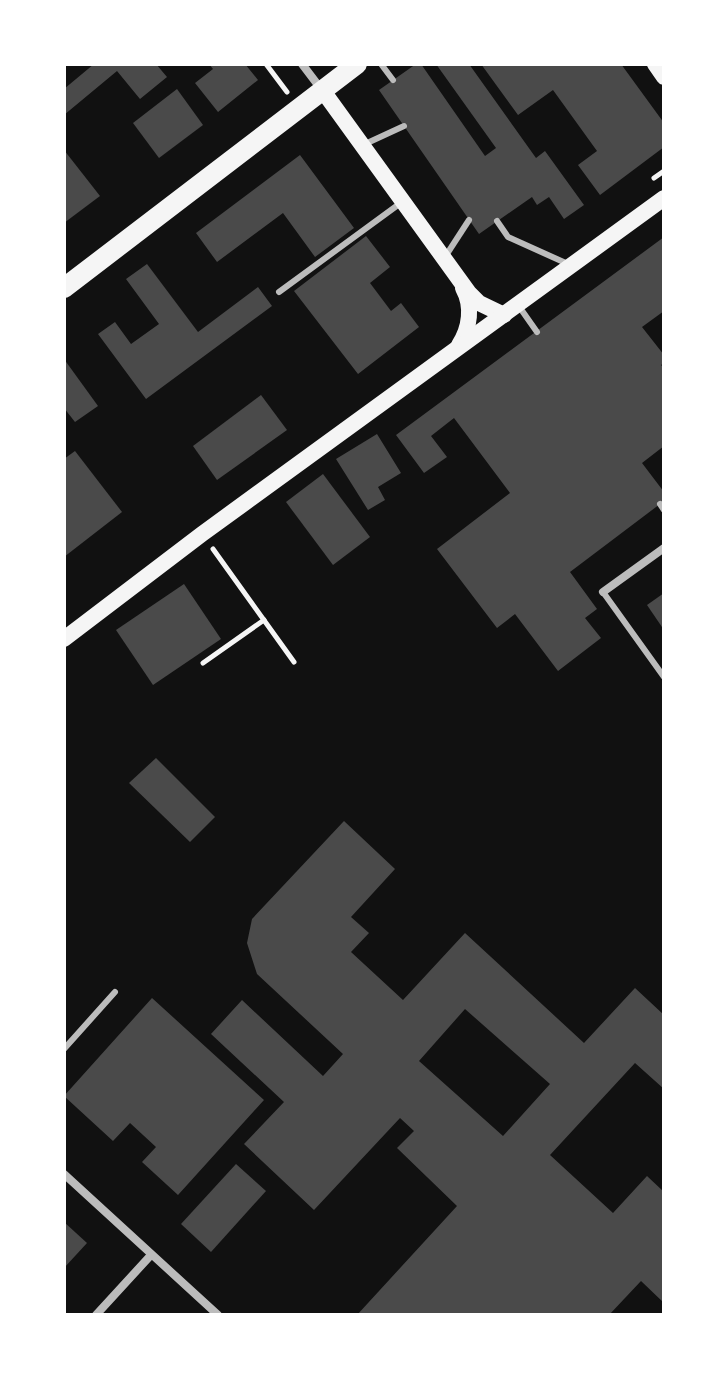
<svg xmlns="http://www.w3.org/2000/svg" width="728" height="1379" viewBox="0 0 728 1379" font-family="'PT Sans Narrow',sans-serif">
	<rect width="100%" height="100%" fill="#111"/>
	<!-- building -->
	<g fill="#4a4a4a" fill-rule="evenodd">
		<path d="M94 64H156L167 77 140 99 117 71 64 115V89Z"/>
		<path d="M209 64H245L258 80 218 112 195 83 213 69Z"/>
		<path d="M416 64H421L485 156 496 148 436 64H469L536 158 545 151 584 205 564 219 549 197 537 205 532 197 479 234 379 90Z"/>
		<path d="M481 64H621L664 123V147L600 195 578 165 597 151 553 90 518 115Z"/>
		<path d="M177 89 203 125 159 158 133 123Z"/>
		<path d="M64 150 100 196 64 223Z"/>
		<path d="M300 155 354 228 315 257 283 213 217 262 196 233Z"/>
		<path d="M366 236 390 267 370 283 391 311 401 303 419 327 358 374 294 291Z"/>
		<path d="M664 237V311L642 327 664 355V363L661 365 664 368V446L642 463 664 492V501L570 572 597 609 585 618 601 638 558 671 515 614 497 628 437 549 510 493 454 418 431 436 447 457 424 473 396 435Z"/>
		<path d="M147 264 198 332 258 287 272 306 146 399 98 334 115 322 131 344 159 324 126 279Z"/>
		<path d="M64 359 98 406 75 422 64 408Z"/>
		<path d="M261 395 287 430 217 480 193 446Z"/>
		<path d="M377 434 401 473 378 487 385 500 368 510 336 459Z"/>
		<path d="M75 451 122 512 64 557V459Z"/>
		<path d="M323 474 370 537 333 565 286 502Z"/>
		<path d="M184 584 221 639 153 685 116 630Z"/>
		<path d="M664 593V630L647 605Z"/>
		<path d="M156 758 215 817 190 842 129 783Z"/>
		<path d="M344 821 395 869 351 917 369 933 351 952 403 1000 465 933 584 1043 635 988 664 1015V1089L635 1063 550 1155 613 1213 647 1176 664 1192V1303L641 1281 609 1315H357L457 1206 397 1148 414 1131 400 1118 314 1210 244 1144 284 1102 211 1034 242 1000 323 1076 343 1054 257 974 247 943 252 919ZM465 1009 550 1084 503 1136 419 1061Z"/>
		<path d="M152 998 264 1100 178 1195 142 1162 156 1147 130 1123 113 1141 64 1096Z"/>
		<path d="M236 1164 266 1191 211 1252 181 1224Z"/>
		<path d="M64 1222 87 1243 64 1268Z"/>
	</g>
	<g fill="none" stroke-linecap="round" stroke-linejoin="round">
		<!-- path -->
		<g stroke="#f5f5f5" stroke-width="5">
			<path d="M266 64 287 92"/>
			<path d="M654 178 664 171"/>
			<path d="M213 549 294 662"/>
			<path d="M203 663 264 620"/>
		</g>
		<!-- service -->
		<g stroke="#bcbcbc" stroke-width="6">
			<path d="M381 64 393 80"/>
			<path d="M365 144 404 126"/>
			<path d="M497 221 508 237 568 264"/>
			<path d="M445 257 469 220"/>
			<path d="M279 292 402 202"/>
			<path d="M518 305 537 332"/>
			<path d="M660 504 664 510"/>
			<path d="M603 592 664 677"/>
			<path d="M64 1049 115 992"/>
		</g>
		<!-- minor -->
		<g stroke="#bcbcbc" stroke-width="8">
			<path d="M302 64 321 89"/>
			<path d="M603 592 664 548"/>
			<path d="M64 1174 218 1315"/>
			<path d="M96 1315 151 1255"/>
		</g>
		<!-- secondary -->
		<g stroke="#f5f5f5" stroke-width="16">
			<path d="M655 64 664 77"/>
			<path d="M323 91 469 293 479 303 504 315"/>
			<path d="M459 345C470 328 473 306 463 288"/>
			<path d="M64 639 202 534 664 198"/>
		</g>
		<!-- primary -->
		<path stroke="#f5f5f5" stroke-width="20" d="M64 288 357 64"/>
	</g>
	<!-- border -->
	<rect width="728" height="1379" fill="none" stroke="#ffffff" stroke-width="132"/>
</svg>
